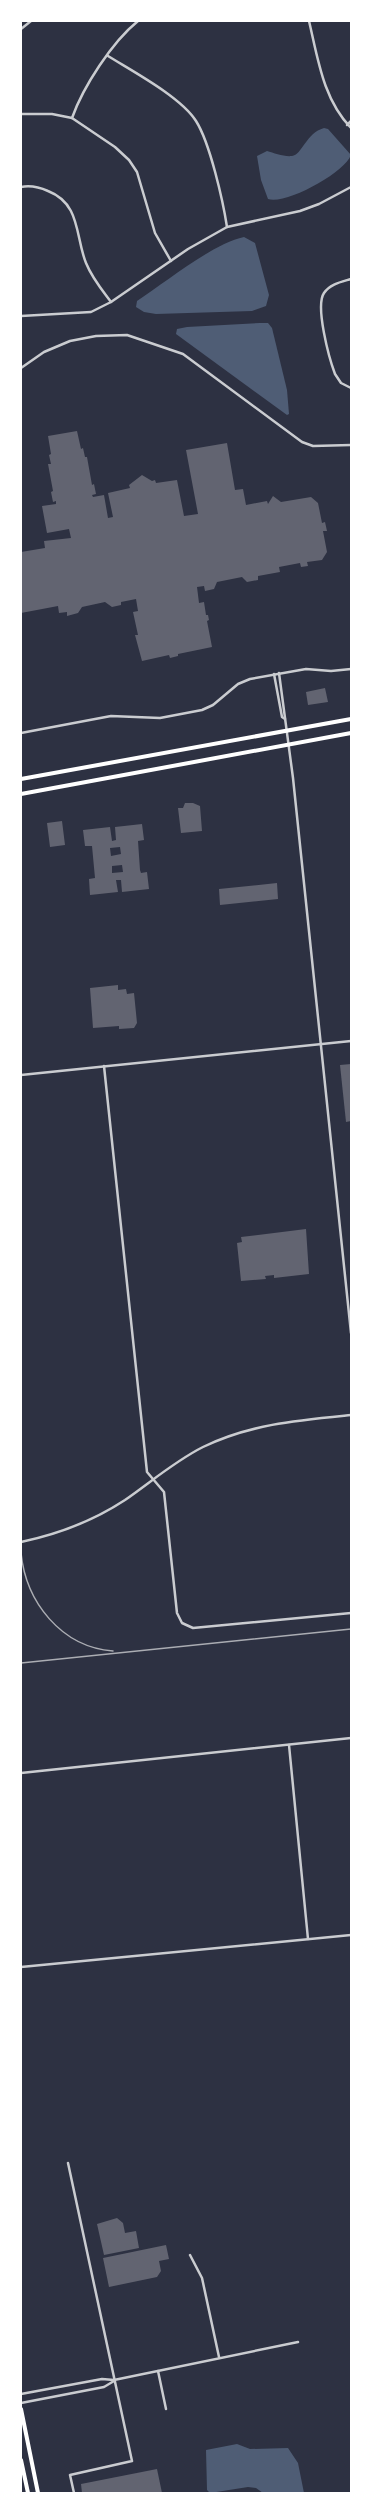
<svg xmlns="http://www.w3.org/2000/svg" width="372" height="2514" viewBox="0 0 372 2514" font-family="Jost,sans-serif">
	<rect width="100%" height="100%" fill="#2d3142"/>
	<!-- water -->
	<g fill="#4f5d75">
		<path d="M324 128 328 129 351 155C344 173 286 205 268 199L261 180 257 156 267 151C274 153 284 157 292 156 302 155 306 133 324 128Z"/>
		<path d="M244 237 255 243 269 295 266 306 252 311 156 314 144 312 136 307 137 301C166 282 212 244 244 237Z"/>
		<path d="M260 323H268L272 328 287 390 289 414 287 415 176 334 177 329 187 327Z"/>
		<path d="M237 2444 250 2449 288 2448 298 2463 304 2493H263L256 2488 248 2487 210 2493 207 2490 206 2450Z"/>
	</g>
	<!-- building -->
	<g fill="#626471" fill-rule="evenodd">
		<path d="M77 431 81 449 83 448 85 457H87L92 485 94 484 96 494 92 495 93 497 104 495 108 518 113 517 108 493 130 488 129 485 142 475 152 481 155 480 156 483 177 480 184 516 198 514 186 450 227 443 235 490 243 489 246 505 267 501 268 504 273 496 281 502 311 497 318 503 322 523 325 522 327 531H323L327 552 322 560 307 562 308 566 301 567 300 563 279 567 280 572 258 576V580L247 582 242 577 217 582 214 589 205 591 204 586 197 587 199 603 204 602 206 615H208L209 620 207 621 212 647 178 654V656L170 658 169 655 142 661 135 635H138L133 612 138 611 136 599 121 602V605L112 607 105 602 82 607 78 613 67 616V612L59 613 58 606 21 613V552L45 548 44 541 71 538 69 529 47 533 42 506 56 504V501L53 502 51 492 53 491 48 464H51L49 455 51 454 48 436Z"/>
		<path d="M325 688 328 702 308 705 306 692Z"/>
		<path d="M185 803H193L200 806 202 831 181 833 178 808H183Z"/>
		<path d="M62 821 65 845 50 847 47 823Z"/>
		<path d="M142 824 144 840 138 841 140 870 141 873 147 872 149 889 122 892 121 880H116L118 892 90 895 89 879 95 878 92 846H85L83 830 110 827 112 841 116 840 115 827ZM120 847 121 854 111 856 110 848ZM122 865 123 872 112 873V866Z"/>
		<path d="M277 883 278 899 220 905 219 889Z"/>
		<path d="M118 985V990L126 989 127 994 134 993 137 1023 134 1028 119 1029V1026L93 1028 90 988Z"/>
		<path d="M351 1064V1121L346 1122 340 1065Z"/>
		<path d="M306 1229 309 1274 274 1278V1275L265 1276 266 1279 241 1281 237 1243 242 1242 241 1237Z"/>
		<path d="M117 2218 123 2223 125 2233 136 2231 139 2248 104 2255 97 2224Z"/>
		<path d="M166 2245 169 2259 159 2261 161 2271 157 2277 109 2287 103 2258Z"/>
		<path d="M157 2469 162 2493H82L81 2484Z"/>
	</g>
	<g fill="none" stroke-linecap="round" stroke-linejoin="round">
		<!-- minor -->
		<g stroke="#caccd0" stroke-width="2.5">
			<path d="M309 21C318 59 323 99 351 128"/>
			<path d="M21 29 31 21"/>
			<path d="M108 56C132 71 181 97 196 121 210 143 223 201 227 227"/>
			<path d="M21 114H52L72 118 115 147 129 160 137 172 155 233 171 261"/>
			<path d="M72 118C83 87 112 42 138 21"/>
			<path d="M347 125 351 121"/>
			<path d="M21 187C31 185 39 187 48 191 81 204 75 236 86 263 92 278 102 290 111 302"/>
			<path d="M351 279C341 282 330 284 324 293 315 306 329 358 335 374L341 383 351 388"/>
			<path d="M21 316 91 312 111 302 188 249 227 227 300 211 319 204 351 187"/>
			<path d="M21 368 44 352 70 341 96 336 127 335 183 354 302 442 313 446 351 445"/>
			<path d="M279 673 293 778 351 1333"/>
			<path d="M274 674 282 717 285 719"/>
			<path d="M21 733 111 716 160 718 202 710 213 705 238 684 250 679 306 669 331 671 351 669"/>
			<path d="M104 1066 147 1472 164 1492 177 1613 182 1623 193 1628 351 1613"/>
			<path d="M21 1075 351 1041"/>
			<path d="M21 1542C59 1534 93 1521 125 1500 151 1482 175 1461 203 1447 250 1424 300 1420 351 1415"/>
			<path d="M289 1745 308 1939"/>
			<path d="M21 1773 351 1738"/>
			<path d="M21 1967 351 1935"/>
			<path d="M68 2163 132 2461 70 2475 74 2493"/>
			<path d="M190 2255 202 2278 219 2357"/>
			<path d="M158 2371 166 2409"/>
			<path d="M21 2394 102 2379 114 2380 298 2342"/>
			<path d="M21 2403 104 2387 114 2381"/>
		</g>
		<!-- secondary -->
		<g stroke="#fff" stroke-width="4">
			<path d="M21 2409 38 2493"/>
			<path d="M21 2460 28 2493"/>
		</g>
		<!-- primary -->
		<g stroke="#fff" stroke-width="4">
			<path d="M21 779 351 719"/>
			<path d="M21 794 351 733"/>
		</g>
		<!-- rail -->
		<g stroke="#abadb3" stroke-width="1.5">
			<path d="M21 1553C26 1602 61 1647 113 1651"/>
			<path d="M21 1663 351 1629"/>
		</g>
	</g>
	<!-- border -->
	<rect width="372" height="2514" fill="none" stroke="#ffffff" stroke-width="44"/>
</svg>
